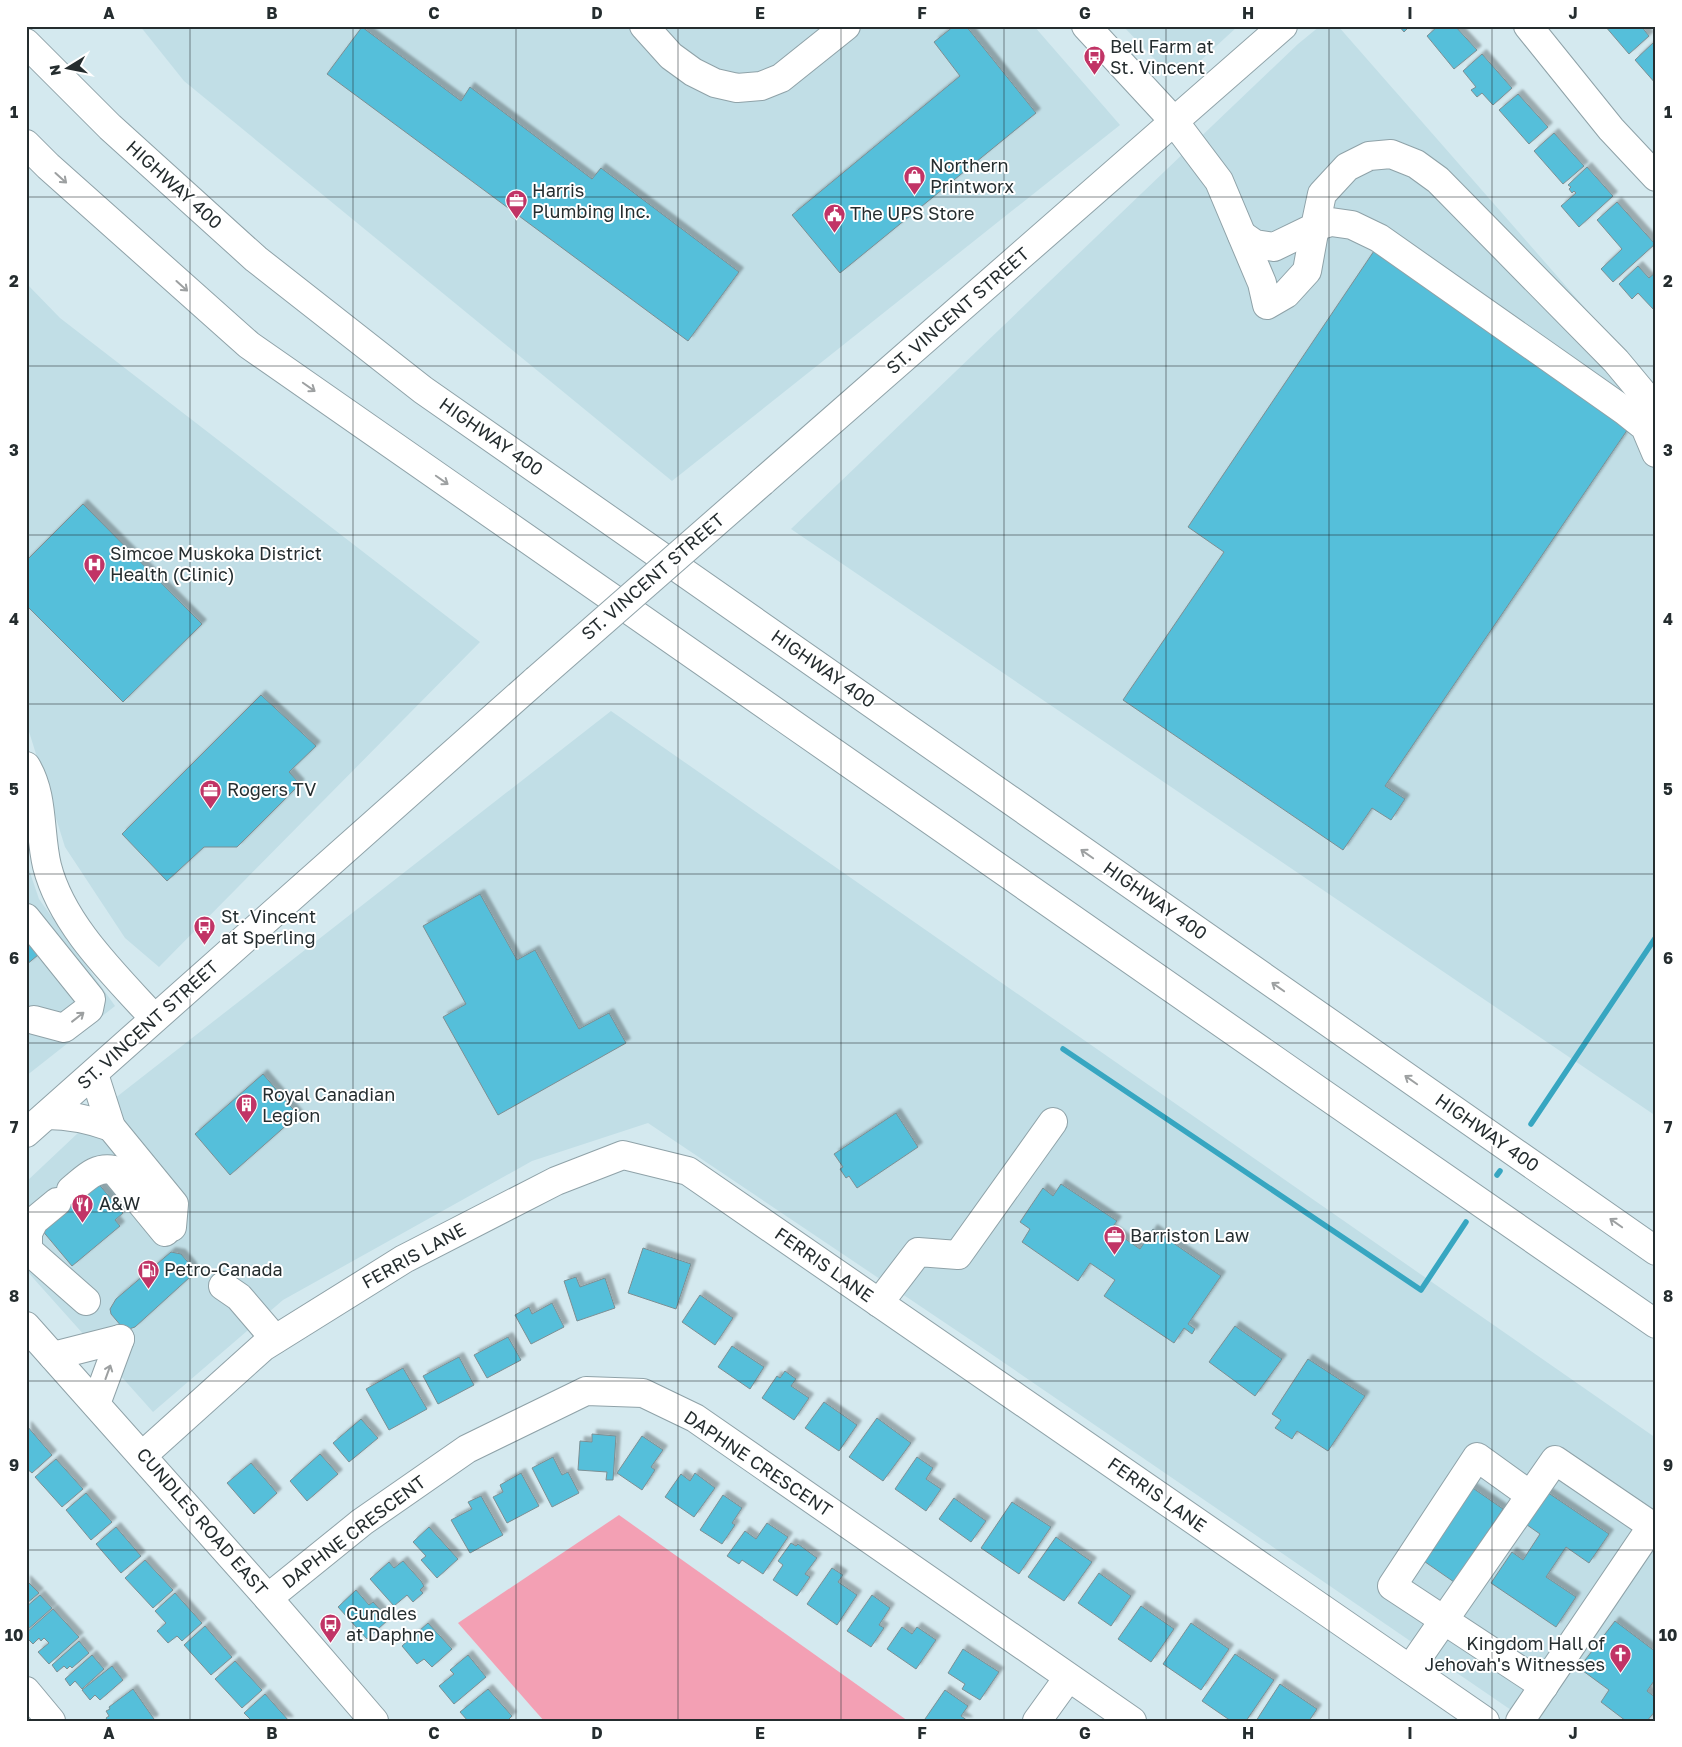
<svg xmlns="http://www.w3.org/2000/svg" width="1682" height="1747" viewBox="0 0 1682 1747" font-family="'Golos Text',sans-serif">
	<defs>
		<filter id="shadow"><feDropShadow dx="4.5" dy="-4.5" stdDeviation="1" flood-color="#0004"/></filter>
	</defs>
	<rect width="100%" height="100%" fill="#d4e9ef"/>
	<!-- built -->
	<g fill="#c1dee6">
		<path d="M140 26H1034L1120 125 672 481 184 81Z"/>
		<path d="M1123 26H1238L1200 61 1172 77Z"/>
		<path d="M1320 26H1338L1656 389V1116L791 529 1212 126 1298 44Z"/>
		<path d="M26 283 60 318 480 642 159 967 125 938 65 847 26 722Z"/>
		<path d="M611 711 1656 1438V1721H1527L981 1347 648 1123 532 1161 283 1300 153 1412 26 1270V1182L114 1099Z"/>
		<path d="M26 861 39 899 115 1006 26 1076Z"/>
	</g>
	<!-- green -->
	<path fill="#f3a0b4" d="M619 1515 908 1721H544L458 1623Z"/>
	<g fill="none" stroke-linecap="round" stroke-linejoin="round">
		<!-- stream -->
		<g stroke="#37a6c1" stroke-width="5.5">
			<path d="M1063 1049 1421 1290 1466 1222"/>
			<path d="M1531 1124 1656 937"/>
			<path d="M1497 1175 1500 1171"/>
		</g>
	</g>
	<!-- building -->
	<g fill="#55bfda" stroke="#7c8f94" filter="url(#shadow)">
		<path d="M954 26H966L1036 113 840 273 792 215 960 76 934 42Z"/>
		<path d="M1399 26H1410L1404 32Z"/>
		<path d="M1438 26H1455L1477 50 1454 69 1427 36Z"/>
		<path d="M1605 26H1641L1649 36 1629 54Z"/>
		<path d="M362 27 461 101 470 87 592 179 601 168 739 272 688 341 327 74Z"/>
		<path d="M1654 42 1656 44V84L1635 60Z"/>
		<path d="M1482 54 1512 88 1493 105 1482 93 1477 97 1471 90 1476 87 1463 71Z"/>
		<path d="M1518 94 1548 127 1529 144 1499 110Z"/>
		<path d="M1554 133 1584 166 1563 184 1534 151Z"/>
		<path d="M1587 167 1613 196 1579 227 1561 206 1576 193 1574 191 1572 193 1569 189 1571 187 1568 185Z"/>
		<path d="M1617 202 1655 244 1613 282 1601 269 1622 249 1597 220Z"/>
		<path d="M1374 251 1630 426 1385 786 1405 799 1391 820 1372 808 1343 850 1123 700 1224 552 1188 527Z"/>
		<path d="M1638 266 1649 278 1656 272V309L1654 310 1638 293 1632 299 1619 284Z"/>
		<path d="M83 504 202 624 123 702 26 605V561Z"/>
		<path d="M261 695 316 746 289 772 300 784 237 847H204L167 881 122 834Z"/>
		<path d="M480 894 517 960 535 950 579 1029 609 1013 626 1043 498 1115 443 1017 466 1004 423 926Z"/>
		<path d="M26 930 44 950 26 965Z"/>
		<path d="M263 1074 298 1115 230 1175 195 1134Z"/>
		<path d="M896 1113 918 1147 857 1188 849 1176 846 1178 840 1169 843 1167 834 1154Z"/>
		<path d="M97 1182 123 1213 115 1220 120 1226 72 1266 41 1229 68 1186Z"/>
		<path d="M1061 1184 1117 1221 1111 1229 1140 1249 1153 1229 1221 1276 1188 1324 1195 1329 1192 1334 1184 1328 1174 1343 1104 1296 1115 1280 1090 1263 1078 1281 1022 1242 1030 1229 1020 1222 1043 1188 1053 1196Z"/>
		<path d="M643 1248 691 1264 676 1309 628 1293Z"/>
		<path d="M171 1252 181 1254 192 1267V1272L190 1277 135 1327 129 1329 122 1327 111 1314 110 1309 116 1299Z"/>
		<path d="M576 1277 580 1287 605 1278 615 1308 577 1321 564 1281Z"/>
		<path d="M700 1295 733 1318 715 1345 682 1322Z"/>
		<path d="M552 1303 564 1327 531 1344 515 1315 529 1307 532 1314Z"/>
		<path d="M1235 1326 1282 1359 1255 1396 1209 1362Z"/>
		<path d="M508 1337 521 1360 487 1378 474 1355Z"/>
		<path d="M732 1346 764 1367 750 1389 718 1367Z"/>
		<path d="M459 1357 474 1385 438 1404 423 1376Z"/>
		<path d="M1308 1359 1365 1396 1328 1451 1297 1431 1292 1439 1275 1428 1281 1420 1272 1414Z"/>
		<path d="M403 1368 427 1409 389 1430 366 1389Z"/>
		<path d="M785 1371 796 1379 791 1386 809 1398 794 1420 762 1398 777 1376 780 1378Z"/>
		<path d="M824 1402 857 1425 839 1451 805 1428Z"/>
		<path d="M877 1418 911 1443 883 1481 849 1457Z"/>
		<path d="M361 1419 378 1438 349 1462 333 1443Z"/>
		<path d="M27 1426 52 1455 32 1473 26 1468Z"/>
		<path d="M592 1434 616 1436 613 1480H606L607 1472 578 1470 580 1441 592 1442Z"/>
		<path d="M642 1436 663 1450 651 1467 655 1470 642 1490 617 1473Z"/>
		<path d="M320 1454 338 1474 307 1501 290 1481Z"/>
		<path d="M553 1457 562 1475 568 1472 579 1493 552 1507 532 1468Z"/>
		<path d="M917 1457 933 1468 926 1479 941 1489 926 1511 895 1489Z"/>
		<path d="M56 1459 83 1489 62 1507 35 1477Z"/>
		<path d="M251 1463 277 1493 254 1514 227 1483Z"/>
		<path d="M521 1473 539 1506 507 1523 493 1497 503 1492 500 1485Z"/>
		<path d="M695 1473 715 1488 694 1517 665 1497 681 1474 690 1481Z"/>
		<path d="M1467 1484 1503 1509 1454 1582 1418 1557Z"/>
		<path d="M1541 1488 1609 1534 1589 1563 1566 1547 1546 1577 1576 1597 1556 1627 1491 1583 1512 1552 1523 1560 1540 1534 1520 1520Z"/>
		<path d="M86 1493 112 1522 91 1540 66 1510Z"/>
		<path d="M723 1495 742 1508 732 1523 735 1525 722 1544 700 1530Z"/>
		<path d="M481 1496 503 1535 470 1553 451 1520 472 1509 468 1502Z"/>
		<path d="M954 1498 986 1521 971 1542 939 1519Z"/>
		<path d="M1012 1502 1051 1527 1019 1574 981 1548Z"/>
		<path d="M767 1523 788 1537 763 1574 742 1560 739 1564 727 1556 745 1531 756 1539Z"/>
		<path d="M116 1527 141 1556 121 1573 96 1544Z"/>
		<path d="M429 1527 458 1559 437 1578 421 1560 426 1556 413 1542Z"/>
		<path d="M1056 1537 1092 1562 1064 1601 1028 1577Z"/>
		<path d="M791 1543 796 1546 798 1544 817 1558 805 1574 810 1577 797 1596 773 1580 783 1565 778 1561Z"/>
		<path d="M145 1560 173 1590 153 1608 125 1578Z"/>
		<path d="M403 1561 421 1581 424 1586 420 1590 423 1593 413 1602 407 1595 394 1606 370 1579 389 1562 394 1568Z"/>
		<path d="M832 1568 843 1575 838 1582 857 1595 837 1625 807 1604Z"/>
		<path d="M1099 1573 1131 1596 1111 1626 1078 1603Z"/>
		<path d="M26 1580 39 1593 26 1604Z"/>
		<path d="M356 1590 369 1605 373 1602 389 1619 367 1639 338 1607Z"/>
		<path d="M175 1593 202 1623 182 1641 177 1636 168 1643 157 1631 166 1623 155 1611Z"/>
		<path d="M40 1595 52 1608 26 1631V1607Z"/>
		<path d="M872 1595 890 1608 879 1625 884 1628 871 1647 847 1631Z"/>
		<path d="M1141 1606 1174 1629 1151 1662 1118 1639Z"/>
		<path d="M53 1609 79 1637 49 1664 38 1652 49 1643 44 1638 41 1641 39 1638 33 1644 26 1637V1633Z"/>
		<path d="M1615 1621 1656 1652V1678L1647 1691 1656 1698V1710L1647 1721H1626L1601 1702 1609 1690 1579 1668Z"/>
		<path d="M428 1623 452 1649 432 1667 424 1659 417 1664 402 1646Z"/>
		<path d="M1191 1623 1229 1649 1201 1690 1163 1664Z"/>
		<path d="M205 1626 232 1657 211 1675 184 1645Z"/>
		<path d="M902 1627 912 1634 917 1627 936 1640 916 1669 887 1649Z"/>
		<path d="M79 1641 89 1653 72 1668 70 1666 67 1669 64 1666 57 1672 52 1665Z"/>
		<path d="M963 1649 999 1672 980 1700 962 1689 965 1684 948 1673Z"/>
		<path d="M1235 1654 1274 1680 1246 1721H1231L1202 1701Z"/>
		<path d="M92 1655 104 1669 82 1689 75 1681 70 1686 65 1679Z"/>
		<path d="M468 1655 486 1677 454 1704 439 1686 454 1674 450 1670Z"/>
		<path d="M235 1661 262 1690 242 1708 215 1679Z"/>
		<path d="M112 1666 123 1680 100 1700 95 1695 90 1700 82 1690Z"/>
		<path d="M1280 1684 1317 1709 1309 1721H1256Z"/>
		<path d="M133 1689 154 1719 152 1721H108L106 1718 109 1716 106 1711 110 1709 109 1707Z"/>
		<path d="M488 1689 512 1716 507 1721H468L460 1712Z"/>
		<path d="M945 1690 968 1706 961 1716 968 1721H927L925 1719Z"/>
		<path d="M265 1694 289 1721H252L244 1713Z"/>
	</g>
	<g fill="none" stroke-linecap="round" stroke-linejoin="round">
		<defs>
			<g id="minor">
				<path d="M644 26 671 56 693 72 715 83 737 88 761 86 781 78 846 26"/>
				<path d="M1086 26 1173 120 1219 181 1262 283 1267 305 1286 294 1307 271 1315 227 1331 222 1352 225 1379 238 1625 411 1645 427 1656 453"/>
				<path d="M1528 26 1611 129 1656 177"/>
				<path d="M1242 235 1255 244 1274 247 1315 227 1322 194 1347 167 1369 156 1391 154 1416 164 1438 180 1616 361 1656 409"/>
				<path d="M26 766C44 795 39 833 47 866 62 925 115 975 154 1018"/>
				<path d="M26 918 91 999 89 1009 64 1028 34 1020"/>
				<path d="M94 1074 111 1127 174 1204 172 1227"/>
				<path d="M47 1115C70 1115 89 1119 111 1127"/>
				<path d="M71 1190C85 1179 95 1166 114 1170L165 1232"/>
				<path d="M57 1202 34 1221 28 1233V1250L86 1301"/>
				<path d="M223 1286 239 1297 275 1339"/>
				<path d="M879 1303 918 1252 958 1255 1053 1122"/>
				<path d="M53 1356 120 1339"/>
				<path d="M96 1404 120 1339"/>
				<path d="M143 1455 263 1347 404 1259 556 1181 623 1155 688 1171 1485 1721"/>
				<path d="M1530 1495 1477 1457 1392 1586 1544 1686"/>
				<path d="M268 1598 362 1522 467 1449 586 1391 643 1393 695 1418 1132 1721"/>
				<path d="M1410 1669 1555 1460 1652 1526 1520 1721"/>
				<path d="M26 1691 51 1721"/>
				<path d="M1037 1721 1068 1678"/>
			</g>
			<g id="major">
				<path d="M762 482C936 330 1109 177 1283 26"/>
				<path d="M26 1133 536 680"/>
				<path d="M26 1326 268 1598 374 1721"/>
			</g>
			<g id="highway">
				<path d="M26 43 110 127 256 259 423 390 1656 1251"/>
				<path d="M26 144 48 166 249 345 1325 1095 1656 1324"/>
			</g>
		</defs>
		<!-- minor casing -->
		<use href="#minor" stroke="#8fa2a8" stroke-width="30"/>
		<!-- major casing -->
		<use href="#major" stroke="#8fa2a8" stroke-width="30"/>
		<!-- highway casing -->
		<use href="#highway" stroke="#8fa2a8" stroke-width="30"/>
		<!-- minor -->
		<use href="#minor" stroke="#fff" stroke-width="28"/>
		<!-- major -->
		<use href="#major" stroke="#fff" stroke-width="28"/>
		<!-- highway -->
		<use href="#highway" stroke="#fff" stroke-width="28"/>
		<defs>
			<path id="major-bridge" d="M536 680 762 482"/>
		</defs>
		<!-- major-bridge casing -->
		<use href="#major-bridge" stroke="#8fa2a8" stroke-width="30" stroke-linecap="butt"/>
		<!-- major-bridge -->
		<use href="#major-bridge" stroke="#fff" stroke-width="28"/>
	</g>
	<!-- one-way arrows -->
	<defs><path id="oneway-shaft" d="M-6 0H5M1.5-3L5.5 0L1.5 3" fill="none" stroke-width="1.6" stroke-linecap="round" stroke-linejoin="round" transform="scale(1.25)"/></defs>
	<g stroke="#9da0a1">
		<use href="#oneway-shaft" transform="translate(61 178) rotate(42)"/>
		<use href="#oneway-shaft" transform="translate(182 286) rotate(42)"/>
		<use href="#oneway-shaft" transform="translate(309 387) rotate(35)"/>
		<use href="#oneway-shaft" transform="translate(442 480) rotate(35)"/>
		<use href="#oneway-shaft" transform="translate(1087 854) rotate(-145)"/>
		<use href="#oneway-shaft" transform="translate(1278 987) rotate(-145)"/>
		<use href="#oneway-shaft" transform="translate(78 1017) rotate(-38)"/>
		<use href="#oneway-shaft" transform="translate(1411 1080) rotate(-145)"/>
		<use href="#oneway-shaft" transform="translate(1616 1223) rotate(-145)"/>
		<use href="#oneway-shaft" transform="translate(108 1372) rotate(-70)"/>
	</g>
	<!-- grid -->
	<path fill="none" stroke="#252d2f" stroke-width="1" stroke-opacity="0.55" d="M190 26V1721M353 26V1721M516 26V1721M678 26V1721M841 26V1721M1004 26V1721M1166 26V1721M1329 26V1721M1492 26V1721M26 197H1656M26 366H1656M26 535H1656M26 704H1656M26 874H1656M26 1043H1656M26 1212H1656M26 1381H1656M26 1550H1656"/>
	<!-- icons -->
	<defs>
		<symbol id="bus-pin" viewBox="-11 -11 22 30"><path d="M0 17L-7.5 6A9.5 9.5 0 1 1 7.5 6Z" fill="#c13466" stroke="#fff"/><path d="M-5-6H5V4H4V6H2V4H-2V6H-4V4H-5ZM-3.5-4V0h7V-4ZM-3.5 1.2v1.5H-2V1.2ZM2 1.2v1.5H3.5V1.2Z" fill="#fff"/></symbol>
		<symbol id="shop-pin" viewBox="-11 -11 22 30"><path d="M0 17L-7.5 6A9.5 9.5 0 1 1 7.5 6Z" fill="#c13466" stroke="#fff"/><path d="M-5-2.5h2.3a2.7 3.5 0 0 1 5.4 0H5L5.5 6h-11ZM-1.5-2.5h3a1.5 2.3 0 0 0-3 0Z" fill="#fff"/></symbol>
		<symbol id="office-pin" viewBox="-11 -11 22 30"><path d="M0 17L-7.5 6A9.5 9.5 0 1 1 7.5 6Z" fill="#c13466" stroke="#fff"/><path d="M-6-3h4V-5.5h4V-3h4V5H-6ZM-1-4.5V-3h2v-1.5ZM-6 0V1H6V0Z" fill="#fff"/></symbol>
		<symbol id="civic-pin" viewBox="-11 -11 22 30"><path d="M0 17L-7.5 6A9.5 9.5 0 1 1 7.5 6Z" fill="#c13466" stroke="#fff"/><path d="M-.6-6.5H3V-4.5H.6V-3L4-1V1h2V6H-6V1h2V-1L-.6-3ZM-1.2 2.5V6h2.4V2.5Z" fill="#fff"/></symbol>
		<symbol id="hospital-pin" viewBox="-11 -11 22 30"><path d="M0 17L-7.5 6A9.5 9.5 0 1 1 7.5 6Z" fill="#c13466" stroke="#fff"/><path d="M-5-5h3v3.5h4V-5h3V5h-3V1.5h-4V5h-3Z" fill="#fff"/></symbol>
		<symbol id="building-pin" viewBox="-11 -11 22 30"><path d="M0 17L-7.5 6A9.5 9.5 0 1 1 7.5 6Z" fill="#c13466" stroke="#fff"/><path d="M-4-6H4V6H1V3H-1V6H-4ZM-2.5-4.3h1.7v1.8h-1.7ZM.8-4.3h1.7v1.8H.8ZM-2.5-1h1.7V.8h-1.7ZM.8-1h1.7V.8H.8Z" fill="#fff"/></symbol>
		<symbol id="restaurant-pin" viewBox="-11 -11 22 30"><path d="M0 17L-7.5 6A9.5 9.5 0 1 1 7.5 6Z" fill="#c13466" stroke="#fff"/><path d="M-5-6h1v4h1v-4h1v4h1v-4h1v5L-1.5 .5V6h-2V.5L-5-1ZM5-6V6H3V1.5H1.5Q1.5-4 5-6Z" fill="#fff"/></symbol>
		<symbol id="fuel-pin" viewBox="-11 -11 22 30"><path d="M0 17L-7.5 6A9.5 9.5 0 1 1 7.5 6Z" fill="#c13466" stroke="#fff"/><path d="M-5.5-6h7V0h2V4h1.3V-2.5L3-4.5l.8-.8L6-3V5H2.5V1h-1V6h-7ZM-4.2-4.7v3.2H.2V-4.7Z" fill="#fff"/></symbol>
		<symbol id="church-pin" viewBox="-11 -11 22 30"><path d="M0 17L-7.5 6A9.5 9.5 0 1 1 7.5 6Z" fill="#c13466" stroke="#fff"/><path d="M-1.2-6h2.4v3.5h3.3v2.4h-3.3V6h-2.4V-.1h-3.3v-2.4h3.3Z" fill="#fff"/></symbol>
	</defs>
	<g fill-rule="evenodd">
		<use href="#bus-pin" x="1082" y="44" width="25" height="34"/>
		<use href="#shop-pin" x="902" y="164" width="25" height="34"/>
		<use href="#office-pin" x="504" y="188" width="25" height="34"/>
		<use href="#civic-pin" x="822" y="202" width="25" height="34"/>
		<use href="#hospital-pin" x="82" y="552" width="25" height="34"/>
		<use href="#office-pin" x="198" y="778" width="25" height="34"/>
		<use href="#bus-pin" x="192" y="914" width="25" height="34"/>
		<use href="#building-pin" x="234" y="1092" width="25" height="34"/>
		<use href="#restaurant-pin" x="70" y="1192" width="25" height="34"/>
		<use href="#office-pin" x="1102" y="1224" width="25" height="34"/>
		<use href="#fuel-pin" x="136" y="1258" width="25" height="34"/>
		<use href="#bus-pin" x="318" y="1612" width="25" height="34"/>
		<use href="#church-pin" x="1608" y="1642" width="25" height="34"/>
	</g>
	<g text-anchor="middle" stroke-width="4" stroke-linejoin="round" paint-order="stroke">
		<!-- poi labels -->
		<g font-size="18" fill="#252d2f" stroke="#fff" text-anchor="start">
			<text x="1110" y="53">Bell Farm at<tspan x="1110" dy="21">St. Vincent</tspan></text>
			<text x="930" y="172">Northern<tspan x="930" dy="21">Printworx</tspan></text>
			<text x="532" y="197">Harris<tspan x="532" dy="21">Plumbing Inc.</tspan></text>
			<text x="850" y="220">The UPS Store</text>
			<text x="110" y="560">Simcoe Muskoka District<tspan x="110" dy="21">Health (Clinic)</tspan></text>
			<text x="227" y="796">Rogers TV</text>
			<text x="221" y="923">St. Vincent<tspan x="221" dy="21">at Sperling</tspan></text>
			<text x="262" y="1101">Royal Canadian<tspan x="262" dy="21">Legion</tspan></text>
			<text x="99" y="1210">A&amp;W</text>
			<text x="1130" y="1242">Barriston Law</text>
			<text x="164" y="1276">Petro-Canada</text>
			<text x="346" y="1620">Cundles<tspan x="346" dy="21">at Daphne</tspan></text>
			<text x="1605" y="1650" text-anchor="end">Kingdom Hall of<tspan x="1605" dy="21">Jehovah's Witnesses</tspan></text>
		</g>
		<!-- street labels -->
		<g font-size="18" fill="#252d2f" stroke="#fff">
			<text transform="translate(174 185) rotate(42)" y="6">HIGHWAY 400</text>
			<text transform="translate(958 311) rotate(-41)" y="6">ST. VINCENT STREET</text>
			<text transform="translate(491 437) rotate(35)" y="6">HIGHWAY 400</text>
			<text transform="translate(653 577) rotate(-41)" y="6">ST. VINCENT STREET</text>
			<text transform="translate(823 669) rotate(35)" y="6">HIGHWAY 400</text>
			<text transform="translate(1155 901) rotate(35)" y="6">HIGHWAY 400</text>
			<text transform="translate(148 1025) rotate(-42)" y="6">ST. VINCENT STREET</text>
			<text transform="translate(1487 1133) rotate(35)" y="6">HIGHWAY 400</text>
			<text transform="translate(414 1256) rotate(-29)" y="6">FERRIS LANE</text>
			<text transform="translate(824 1265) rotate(35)" y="6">FERRIS LANE</text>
			<text transform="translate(758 1464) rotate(34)" y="6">DAPHNE CRESCENT</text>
			<text transform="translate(1157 1495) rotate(35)" y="6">FERRIS LANE</text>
			<text transform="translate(202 1522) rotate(49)" y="6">CUNDLES ROAD EAST</text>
			<text transform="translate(354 1532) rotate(-37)" y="6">DAPHNE CRESCENT</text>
		</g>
	</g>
	<!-- border -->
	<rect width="1682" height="1747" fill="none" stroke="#ffffff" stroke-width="55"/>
	<!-- north arrow -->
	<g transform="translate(68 68) rotate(260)" stroke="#ffffff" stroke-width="4" paint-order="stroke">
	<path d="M0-4L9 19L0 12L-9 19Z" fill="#252d2f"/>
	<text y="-8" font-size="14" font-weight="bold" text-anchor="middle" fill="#252d2f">N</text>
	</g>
	<rect x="28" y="28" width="1626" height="1692" fill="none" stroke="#252d2f" stroke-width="2"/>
	<g font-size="16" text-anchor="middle" font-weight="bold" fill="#252d2f">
		<text x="109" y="19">A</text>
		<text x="272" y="19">B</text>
		<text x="434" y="19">C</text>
		<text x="597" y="19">D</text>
		<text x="760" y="19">E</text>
		<text x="922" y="19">F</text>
		<text x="1085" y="19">G</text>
		<text x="1248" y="19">H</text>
		<text x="1410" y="19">I</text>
		<text x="1573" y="19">J</text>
		<text x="14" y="118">1</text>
		<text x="1668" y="118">1</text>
		<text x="14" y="287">2</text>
		<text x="1668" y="287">2</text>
		<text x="14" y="456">3</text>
		<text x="1668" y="456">3</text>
		<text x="14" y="625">4</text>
		<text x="1668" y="625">4</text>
		<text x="14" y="795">5</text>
		<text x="1668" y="795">5</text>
		<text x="14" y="964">6</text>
		<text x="1668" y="964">6</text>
		<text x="14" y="1133">7</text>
		<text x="1668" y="1133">7</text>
		<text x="14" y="1302">8</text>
		<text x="1668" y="1302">8</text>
		<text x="14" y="1471">9</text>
		<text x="1668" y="1471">9</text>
		<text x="14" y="1641">10</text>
		<text x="1668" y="1641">10</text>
		<text x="109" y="1739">A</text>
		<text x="272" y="1739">B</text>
		<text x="434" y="1739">C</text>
		<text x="597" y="1739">D</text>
		<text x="760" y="1739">E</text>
		<text x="922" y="1739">F</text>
		<text x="1085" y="1739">G</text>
		<text x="1248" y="1739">H</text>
		<text x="1410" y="1739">I</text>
		<text x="1573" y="1739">J</text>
	</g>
</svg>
